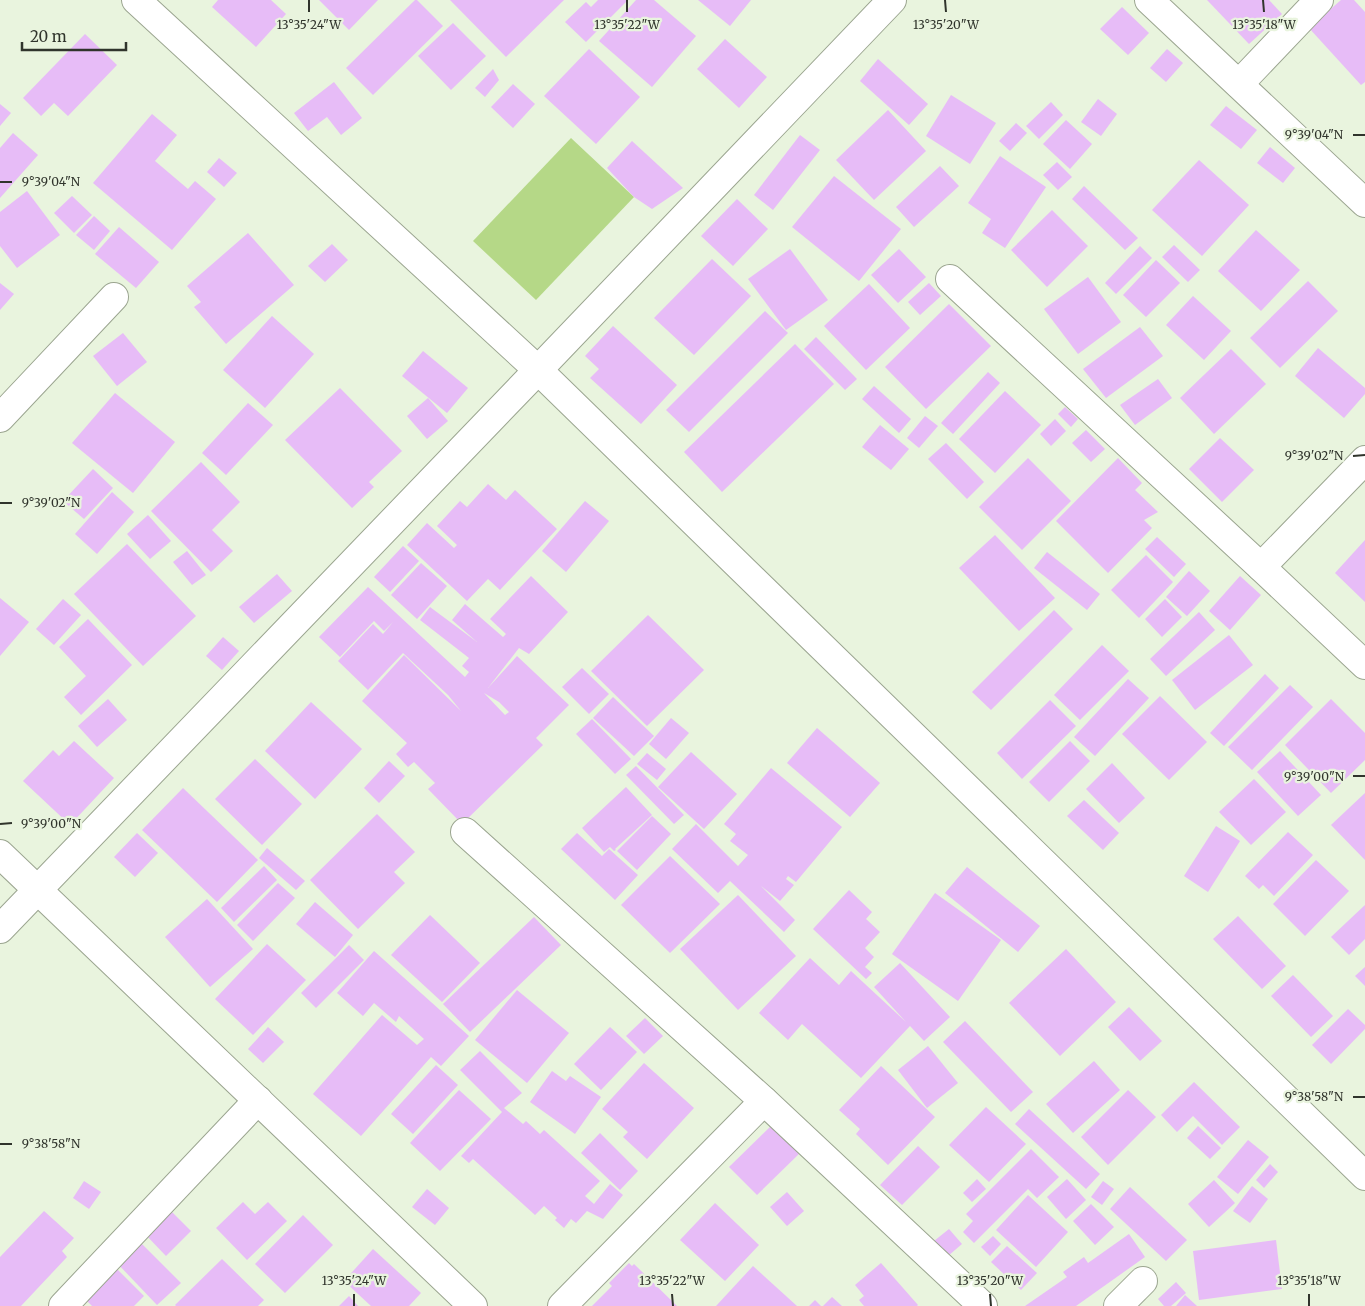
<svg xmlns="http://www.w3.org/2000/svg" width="1365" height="1306" viewBox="0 0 1365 1306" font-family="Merriweather,serif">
	<rect width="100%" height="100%" fill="#e9f4de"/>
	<!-- green -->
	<path fill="#b5d887" d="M571 138 634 197 536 300 473 241Z"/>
	<!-- building -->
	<g fill="#e7bcf7" fill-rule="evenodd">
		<path d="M218 0H271L286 14 256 47 212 7Z"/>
		<path d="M319 0H378L349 30Z"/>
		<path d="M415 0H417L443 26 373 95 346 68Z"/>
		<path d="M450 0H564L506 57Z"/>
		<path d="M598 0H628L586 42 565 22 586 2 591 7Z"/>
		<path d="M636 0H654L696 36 652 87 599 41Z"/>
		<path d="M698 0H751L730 26Z"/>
		<path d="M1207 0H1269L1282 14 1249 44Z"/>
		<path d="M1341 0H1354L1365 12V82L1361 85 1309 28Z"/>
		<path d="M1122 7 1149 33 1128 55 1100 29Z"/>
		<path d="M453 23 486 56 451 90 418 56Z"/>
		<path d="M85 34 117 65 68 116 54 103 41 116 23 98Z"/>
		<path d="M725 39 767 77 739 108 697 69Z"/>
		<path d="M589 49 640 97 596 144 544 96Z"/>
		<path d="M1167 49 1183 63 1166 82 1150 68Z"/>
		<path d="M878 59 928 104 909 125 860 81Z"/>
		<path d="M493 69 499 80 485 97 475 88Z"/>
		<path d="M334 82 362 118 341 135 327 117 308 131 294 113Z"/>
		<path d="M513 84 535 104 513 128 491 107Z"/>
		<path d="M951 95 996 123 970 164 926 136Z"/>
		<path d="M1098 99 1117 114 1101 136 1081 122Z"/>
		<path d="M1051 102 1063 115 1039 139 1026 126Z"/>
		<path d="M0 104 11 113 0 126Z"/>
		<path d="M1226 106 1257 130 1241 149 1210 125Z"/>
		<path d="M888 110 926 151 874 200 836 160Z"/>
		<path d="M152 114 177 135 155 161 188 189 195 181 216 199 172 250 93 183Z"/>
		<path d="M1066 120 1092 144 1070 169 1043 144Z"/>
		<path d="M1016 123 1027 133 1010 151 999 141Z"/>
		<path d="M13 133 38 155 0 198V148Z"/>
		<path d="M800 135 820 150 773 210 754 195Z"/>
		<path d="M632 141 683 188 652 209 634 197 607 168Z"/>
		<path d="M1270 147 1295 168 1283 183 1257 163Z"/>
		<path d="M1000 156 1046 187 1005 248 982 233 991 219 968 203Z"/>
		<path d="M219 158 237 173 224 187 207 172Z"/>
		<path d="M1199 160 1249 205 1202 256 1152 210Z"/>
		<path d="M1057 162 1072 177 1058 190 1043 175Z"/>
		<path d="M940 166 959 186 914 227 896 207Z"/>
		<path d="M834 176 901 229 859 281 792 227Z"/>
		<path d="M1084 186 1138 238 1125 250 1072 199Z"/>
		<path d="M27 191 60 235 17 268 0 246V212Z"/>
		<path d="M72 196 92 215 74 233 54 213Z"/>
		<path d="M737 199 768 229 733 266 701 236Z"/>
		<path d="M1052 210 1088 246 1047 287 1011 250Z"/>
		<path d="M94 216 110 231 94 250 76 235Z"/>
		<path d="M119 227 159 262 136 288 95 254Z"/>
		<path d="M1256 230 1300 270 1261 311 1218 271Z"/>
		<path d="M248 233 294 285 226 344 194 307 201 302 187 286Z"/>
		<path d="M332 244 348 260 325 282 308 266Z"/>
		<path d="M1174 245 1200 270 1188 282 1162 257Z"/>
		<path d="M1140 246 1152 258 1116 294 1105 283Z"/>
		<path d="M790 249 828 300 786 330 748 279Z"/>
		<path d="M899 249 926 277 898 303 871 275Z"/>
		<path d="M712 259 751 296 694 355 654 318Z"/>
		<path d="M1156 260 1180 283 1146 317 1123 295Z"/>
		<path d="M1088 277 1121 322 1078 354 1044 309Z"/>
		<path d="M1308 281 1338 311 1280 368 1250 338Z"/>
		<path d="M0 283 14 294 0 310Z"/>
		<path d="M929 283 941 296 920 315 908 302Z"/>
		<path d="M869 284 910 328 866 370 824 326Z"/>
		<path d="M1193 296 1231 331 1204 360 1166 325Z"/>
		<path d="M949 304 991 346 926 409 885 367Z"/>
		<path d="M765 311 788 333 689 432 666 410Z"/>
		<path d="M272 316 314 354 265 408 223 370Z"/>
		<path d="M613 326 677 385 641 424 590 378 599 369 585 356Z"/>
		<path d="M1140 327 1163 356 1106 398 1083 369Z"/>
		<path d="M123 333 147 362 117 386 93 356Z"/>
		<path d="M816 337 857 379 845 390 804 349Z"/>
		<path d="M795 344 834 384 722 492 684 452Z"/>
		<path d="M1318 348 1365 388V394L1344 418 1295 376Z"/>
		<path d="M1231 349 1266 384 1214 434 1180 398Z"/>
		<path d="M423 351 468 388 447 413 402 376Z"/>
		<path d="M988 372 1000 383 953 434 941 423Z"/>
		<path d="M1158 379 1172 398 1135 425 1120 405Z"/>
		<path d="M874 386 911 419 899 433 862 399Z"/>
		<path d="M340 388 402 451 369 482 374 487 352 508 285 440Z"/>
		<path d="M1005 391 1041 425 995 473 959 439Z"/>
		<path d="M115 393 175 442 133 493 72 443Z"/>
		<path d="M428 398 448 421 427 439 407 416Z"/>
		<path d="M248 403 273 425 226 475 202 453Z"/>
		<path d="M1065 407 1078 419 1071 427 1058 414Z"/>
		<path d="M925 416 938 426 919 448 907 438Z"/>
		<path d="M1055 419 1066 431 1051 446 1040 434Z"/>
		<path d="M880 425 909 449 891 470 862 447Z"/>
		<path d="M1086 430 1105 449 1091 462 1072 443Z"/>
		<path d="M1220 438 1254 470 1222 502 1189 469Z"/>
		<path d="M946 443 984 482 967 499 928 459Z"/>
		<path d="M1028 458 1071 501 1022 550 979 507Z"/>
		<path d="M1118 458 1142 483 1135 490 1158 512 1144 520 1152 528 1108 573 1056 521Z"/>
		<path d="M201 462 240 502 212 530 233 551 211 572 151 511Z"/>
		<path d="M93 469 113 488 84 519 63 501Z"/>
		<path d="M488 484 506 500 515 490 557 529 500 590 488 579 467 601 407 545 427 523 454 548 457 545 437 526 460 501 467 507Z"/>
		<path d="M112 492 134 512 97 554 75 534Z"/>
		<path d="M585 501 609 521 566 572 542 551Z"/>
		<path d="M148 515 171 541 150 559 127 534Z"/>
		<path d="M995 535 1055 598 1019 631 959 568Z"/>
		<path d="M1157 537 1186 564 1174 577 1145 549Z"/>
		<path d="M1365 540V602L1335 573Z"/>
		<path d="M127 544 196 616 143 666 74 594Z"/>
		<path d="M403 546 419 561 390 592 374 577Z"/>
		<path d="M187 551 206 575 192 585 173 562Z"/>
		<path d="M1047 552 1100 594 1087 610 1034 568Z"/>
		<path d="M1146 555 1173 582 1139 618 1111 590Z"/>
		<path d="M421 563 447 586 417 619 391 595Z"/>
		<path d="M1189 571 1210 591 1187 616 1166 597Z"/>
		<path d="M277 574 292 591 254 623 239 607Z"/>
		<path d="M531 576 568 612 529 654 519 648 488 688 517 656 569 705 536 738 543 745 462 824 428 789 435 783 414 762 408 767 396 754 407 743 362 701 404 655 461 711 448 695 403 653 368 690 338 661 373 624 383 634 393 622 384 631 374 621 340 657 319 637 368 587 465 677 469 672 462 666 469 658 420 620 430 607 477 642 452 620 465 604 503 637 506 634 490 619ZM484 693 499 702 509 712 505 715Z"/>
		<path d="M1240 576 1261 595 1230 630 1209 611Z"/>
		<path d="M0 598 29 622 0 656Z"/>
		<path d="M63 599 81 615 54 645 36 629Z"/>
		<path d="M1165 599 1182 617 1162 637 1145 619Z"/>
		<path d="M1054 610 1073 629 991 710 972 692Z"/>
		<path d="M1199 612 1215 630 1166 676 1150 659Z"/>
		<path d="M648 615 704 670 647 726 591 671Z"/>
		<path d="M88 619 132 665 81 715 64 697 86 676 59 647Z"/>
		<path d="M1229 635 1253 665 1195 710 1172 680Z"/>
		<path d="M223 637 239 651 222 670 206 656Z"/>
		<path d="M1102 645 1129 671 1080 720 1054 695Z"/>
		<path d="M582 668 609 694 589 714 562 687Z"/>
		<path d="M1265 674 1279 688 1224 746 1210 733Z"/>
		<path d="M1128 679 1149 698 1095 756 1074 737Z"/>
		<path d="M1290 685 1313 707 1252 770 1228 747Z"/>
		<path d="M1160 696 1207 742 1169 780 1122 734Z"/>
		<path d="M613 697 654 736 634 756 593 718Z"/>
		<path d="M108 699 127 720 97 747 78 726Z"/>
		<path d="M1331 699 1365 733V760L1331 793 1285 745Z"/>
		<path d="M1050 700 1076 726 1022 779 997 753Z"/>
		<path d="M311 702 362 749 315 799 265 751Z"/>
		<path d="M671 718 689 733 666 759 649 744Z"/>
		<path d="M592 719 631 759 615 774 576 734Z"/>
		<path d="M817 728 880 783 850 817 787 763Z"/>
		<path d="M74 741 114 778 70 825 23 781 53 750 59 756Z"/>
		<path d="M1070 741 1090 761 1049 802 1029 782Z"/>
		<path d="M1280 751 1321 795 1298 816 1257 772Z"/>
		<path d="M691 752 737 794 704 829 658 787Z"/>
		<path d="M647 753 666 769 657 780 637 764Z"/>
		<path d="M255 759 302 804 262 845 215 799Z"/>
		<path d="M389 761 405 776 379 803 364 788Z"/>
		<path d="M1112 763 1145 798 1119 823 1086 789Z"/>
		<path d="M636 766 684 815 674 824 626 775Z"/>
		<path d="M771 768 842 827 796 882 788 876 786 879 794 885 780 901 761 886 795 920 784 932 730 881 718 893 672 849 696 824 738 866 748 855 730 841 736 834 724 824Z"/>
		<path d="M1254 779 1286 812 1251 845 1219 812Z"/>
		<path d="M626 787 652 815 615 849 616 850 614 851 610 847 604 852 582 828Z"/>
		<path d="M183 788 258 860 217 902 142 830Z"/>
		<path d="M1365 793V860L1331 825Z"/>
		<path d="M1084 800 1119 833 1103 850 1067 816Z"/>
		<path d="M377 814 415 852 394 872 405 883 358 929 310 880Z"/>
		<path d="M652 816 671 834 637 870 617 851Z"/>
		<path d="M1216 826 1240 841 1208 892 1184 876Z"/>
		<path d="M1288 832 1313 855 1274 896 1263 885 1259 889 1245 876Z"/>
		<path d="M137 833 158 853 135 877 114 857Z"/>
		<path d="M577 833 602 856 609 849 638 875 615 900 561 849Z"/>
		<path d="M267 848 305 881 296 890 259 858Z"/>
		<path d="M670 856 720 904 670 953 621 905Z"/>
		<path d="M1316 860 1349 891 1305 936 1273 904Z"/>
		<path d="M264 866 277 880 234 922 221 908Z"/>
		<path d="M967 867 1040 926 1018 952 945 893Z"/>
		<path d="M278 883 295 898 253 941 237 925Z"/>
		<path d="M849 890 872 912 866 919 880 932 865 948 874 957 865 967 872 973 866 979 813 929Z"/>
		<path d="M935 893 1001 940 958 1001 892 954Z"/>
		<path d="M738 895 796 956 738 1010 680 949Z"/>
		<path d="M207 899 253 949 210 987 165 937Z"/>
		<path d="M315 902 353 935 335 957 296 924Z"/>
		<path d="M1365 905V939L1349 955 1331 937Z"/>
		<path d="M430 915 480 963 442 1002 391 955Z"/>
		<path d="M1238 916 1286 966 1262 989 1213 939Z"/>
		<path d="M534 917 561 945 470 1032 443 1004Z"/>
		<path d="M267 944 306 980 253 1035 215 999Z"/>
		<path d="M349 945 364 960 316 1008 301 993Z"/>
		<path d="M1066 949 1116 1002 1060 1056 1009 1003Z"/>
		<path d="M374 951 469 1036 441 1066 431 1057 361 1136 313 1094 382 1015 417 1045 424 1039 399 1016 396 1022 374 1003 363 1016 337 993Z"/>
		<path d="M810 958 839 985 851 971 906 1022 874 987 900 963 950 1017 924 1041 910 1026 861 1078 802 1024 788 1040 759 1013Z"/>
		<path d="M1365 967V986L1355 976Z"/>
		<path d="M1293 975 1333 1016 1311 1037 1271 996Z"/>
		<path d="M517 990 569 1033 527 1083 475 1040Z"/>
		<path d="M1129 1007 1162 1041 1140 1061 1108 1027Z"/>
		<path d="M1348 1009 1365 1025V1029L1331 1064 1312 1045Z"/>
		<path d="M645 1018 663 1036 644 1054 626 1036Z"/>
		<path d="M965 1021 1033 1092 1011 1112 943 1042Z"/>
		<path d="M268 1027 284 1042 263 1063 248 1049Z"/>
		<path d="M610 1027 637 1052 601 1090 574 1064Z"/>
		<path d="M928 1046 958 1083 927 1108 898 1070Z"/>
		<path d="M480 1051 522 1093 504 1108 523 1124 526 1121 540 1134 544 1130 600 1181 585 1196 594 1204 610 1184 623 1195 603 1219 587 1211 576 1223 571 1219 564 1228 555 1220 557 1218 544 1206 535 1215 473 1159 469 1163 461 1156 502 1112 460 1070Z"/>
		<path d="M1094 1061 1120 1090 1073 1133 1046 1104Z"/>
		<path d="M644 1063 694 1108 647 1159 623 1137 628 1132 602 1109Z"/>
		<path d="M436 1065 458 1085 413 1134 391 1114Z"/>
		<path d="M881 1066 935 1117 888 1165 856 1134 860 1129 839 1110Z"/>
		<path d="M552 1071 566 1081 570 1076 601 1097 575 1134 530 1102Z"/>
		<path d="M1194 1082 1240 1127 1222 1145 1193 1116 1177 1132 1161 1115Z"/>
		<path d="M459 1090 491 1119 440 1171 410 1143Z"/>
		<path d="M1128 1090 1156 1117 1108 1165 1081 1137Z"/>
		<path d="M986 1107 1026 1144 989 1182 949 1145Z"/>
		<path d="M1029 1109 1100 1174 1086 1189 1015 1124Z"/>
		<path d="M773 1124 801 1152 757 1195 729 1167Z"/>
		<path d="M1198 1126 1221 1148 1210 1159 1187 1138Z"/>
		<path d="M600 1133 638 1171 620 1190 581 1153Z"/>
		<path d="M1248 1140 1269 1157 1238 1194 1217 1177Z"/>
		<path d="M918 1146 940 1167 902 1205 880 1185Z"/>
		<path d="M1031 1149 1059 1177 1037 1198 1028 1189 974 1243 963 1232 973 1221 966 1214Z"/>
		<path d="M1270 1164 1278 1172 1264 1188 1256 1180Z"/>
		<path d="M977 1179 986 1189 972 1202 963 1193Z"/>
		<path d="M1067 1179 1086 1200 1066 1219 1047 1197Z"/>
		<path d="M1214 1180 1235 1203 1209 1227 1188 1204Z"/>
		<path d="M84 1181 101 1192 89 1209 73 1198Z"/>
		<path d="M1103 1181 1114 1189 1102 1205 1091 1197Z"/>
		<path d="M1252 1186 1268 1199 1250 1223 1233 1211Z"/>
		<path d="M1130 1187 1187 1240 1166 1261 1110 1209Z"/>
		<path d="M427 1189 449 1208 435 1225 412 1207Z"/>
		<path d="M787 1192 804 1211 787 1226 770 1207Z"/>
		<path d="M1028 1195 1068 1232 1036 1267 996 1230Z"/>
		<path d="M243 1202 255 1214 268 1202 287 1221 247 1260 216 1228Z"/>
		<path d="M715 1203 759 1245 725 1281 680 1240Z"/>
		<path d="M1091 1204 1114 1227 1095 1245 1073 1221Z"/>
		<path d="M169 1209 191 1231 166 1256 144 1233Z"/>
		<path d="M44 1211 74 1238 62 1251 67 1257 21 1306H0V1257Z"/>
		<path d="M303 1215 333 1245 285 1293 255 1264Z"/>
		<path d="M949 1229 962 1244 948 1256 934 1241Z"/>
		<path d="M1129 1234 1145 1257 1076 1306H1025L1067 1277 1063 1272 1084 1257 1088 1263Z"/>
		<path d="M993 1236 1001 1244 990 1256 981 1247Z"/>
		<path d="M138 1240 181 1283 157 1305 116 1262Z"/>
		<path d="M1276 1240 1282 1289 1199 1300 1193 1251Z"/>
		<path d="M1007 1246 1037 1273 1021 1290 991 1262Z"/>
		<path d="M373 1249 421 1293 409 1306H371L344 1281Z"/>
		<path d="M222 1259 264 1300 258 1306H176L175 1305Z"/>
		<path d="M629 1263 632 1266 634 1264 677 1306H592L612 1286 609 1283Z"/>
		<path d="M881 1263 918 1305 917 1306H864L859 1300 864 1296 855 1285Z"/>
		<path d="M113 1265 144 1296 134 1306H92L82 1296Z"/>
		<path d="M753 1266 797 1306H716Z"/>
		<path d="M1176 1282 1186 1293 1171 1306H1164L1158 1299Z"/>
		<path d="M1185 1295 1197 1306H1176Z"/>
		<path d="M349 1296 358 1306H339Z"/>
		<path d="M832 1297 842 1306H823Z"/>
		<path d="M815 1300 821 1306H809Z"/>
	</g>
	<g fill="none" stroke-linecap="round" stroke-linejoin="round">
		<defs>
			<g id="minor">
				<path d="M136 0 538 370 1365 1176"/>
				<path d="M1149 0 1365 203"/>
				<path d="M1239 84 1319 0"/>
				<path d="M950 279 1261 567 1365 665"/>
				<path d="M0 418 114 297"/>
				<path d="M1261 567 1365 460"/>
				<path d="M465 832 764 1101 983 1306"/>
				<path d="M0 854 473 1306"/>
				<path d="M0 929 538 370 892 0"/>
				<path d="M63 1306 258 1100"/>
				<path d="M562 1306 764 1101"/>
				<path d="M1118 1306 1143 1281"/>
			</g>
		</defs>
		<!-- minor casing -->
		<use href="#minor" stroke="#9ba590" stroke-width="30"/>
		<!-- minor -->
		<use href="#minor" stroke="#fff" stroke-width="28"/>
	</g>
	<!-- ticks -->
	<path fill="none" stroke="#30342c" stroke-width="2" d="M309 0V12M627 0V12M945 0 946 12M1263 0 1264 12M1353 135H1365M0 182H12M1353 456 1365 455M0 503H12M1353 776H1365M0 824 12 823M1353 1097H1365M0 1144H12M354 1294V1306M672 1294 673 1306M990 1294 991 1306M1309 1294V1306"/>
	<g font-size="12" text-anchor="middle" fill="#30342c" stroke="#e9f4de" stroke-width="4.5" stroke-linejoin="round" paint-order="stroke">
		<text x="309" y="29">13°35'24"W</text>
		<text x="627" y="29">13°35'22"W</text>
		<text x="946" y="29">13°35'20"W</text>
		<text x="1264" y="29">13°35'18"W</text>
		<text x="1314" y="139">9°39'04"N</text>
		<text x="51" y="186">9°39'04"N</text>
		<text x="1314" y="460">9°39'02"N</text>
		<text x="51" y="507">9°39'02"N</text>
		<text x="1314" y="781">9°39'00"N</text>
		<text x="51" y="828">9°39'00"N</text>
		<text x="1314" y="1101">9°38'58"N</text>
		<text x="51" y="1148">9°38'58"N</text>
		<text x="354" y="1285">13°35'24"W</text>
		<text x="672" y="1285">13°35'22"W</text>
		<text x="990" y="1285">13°35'20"W</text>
		<text x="1309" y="1285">13°35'18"W</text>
	</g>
	<!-- scale -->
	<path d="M22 42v8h104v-8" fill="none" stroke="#30342c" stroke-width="2.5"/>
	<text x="30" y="42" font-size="15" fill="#30342c" stroke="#e9f4de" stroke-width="4" paint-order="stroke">20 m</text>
</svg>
